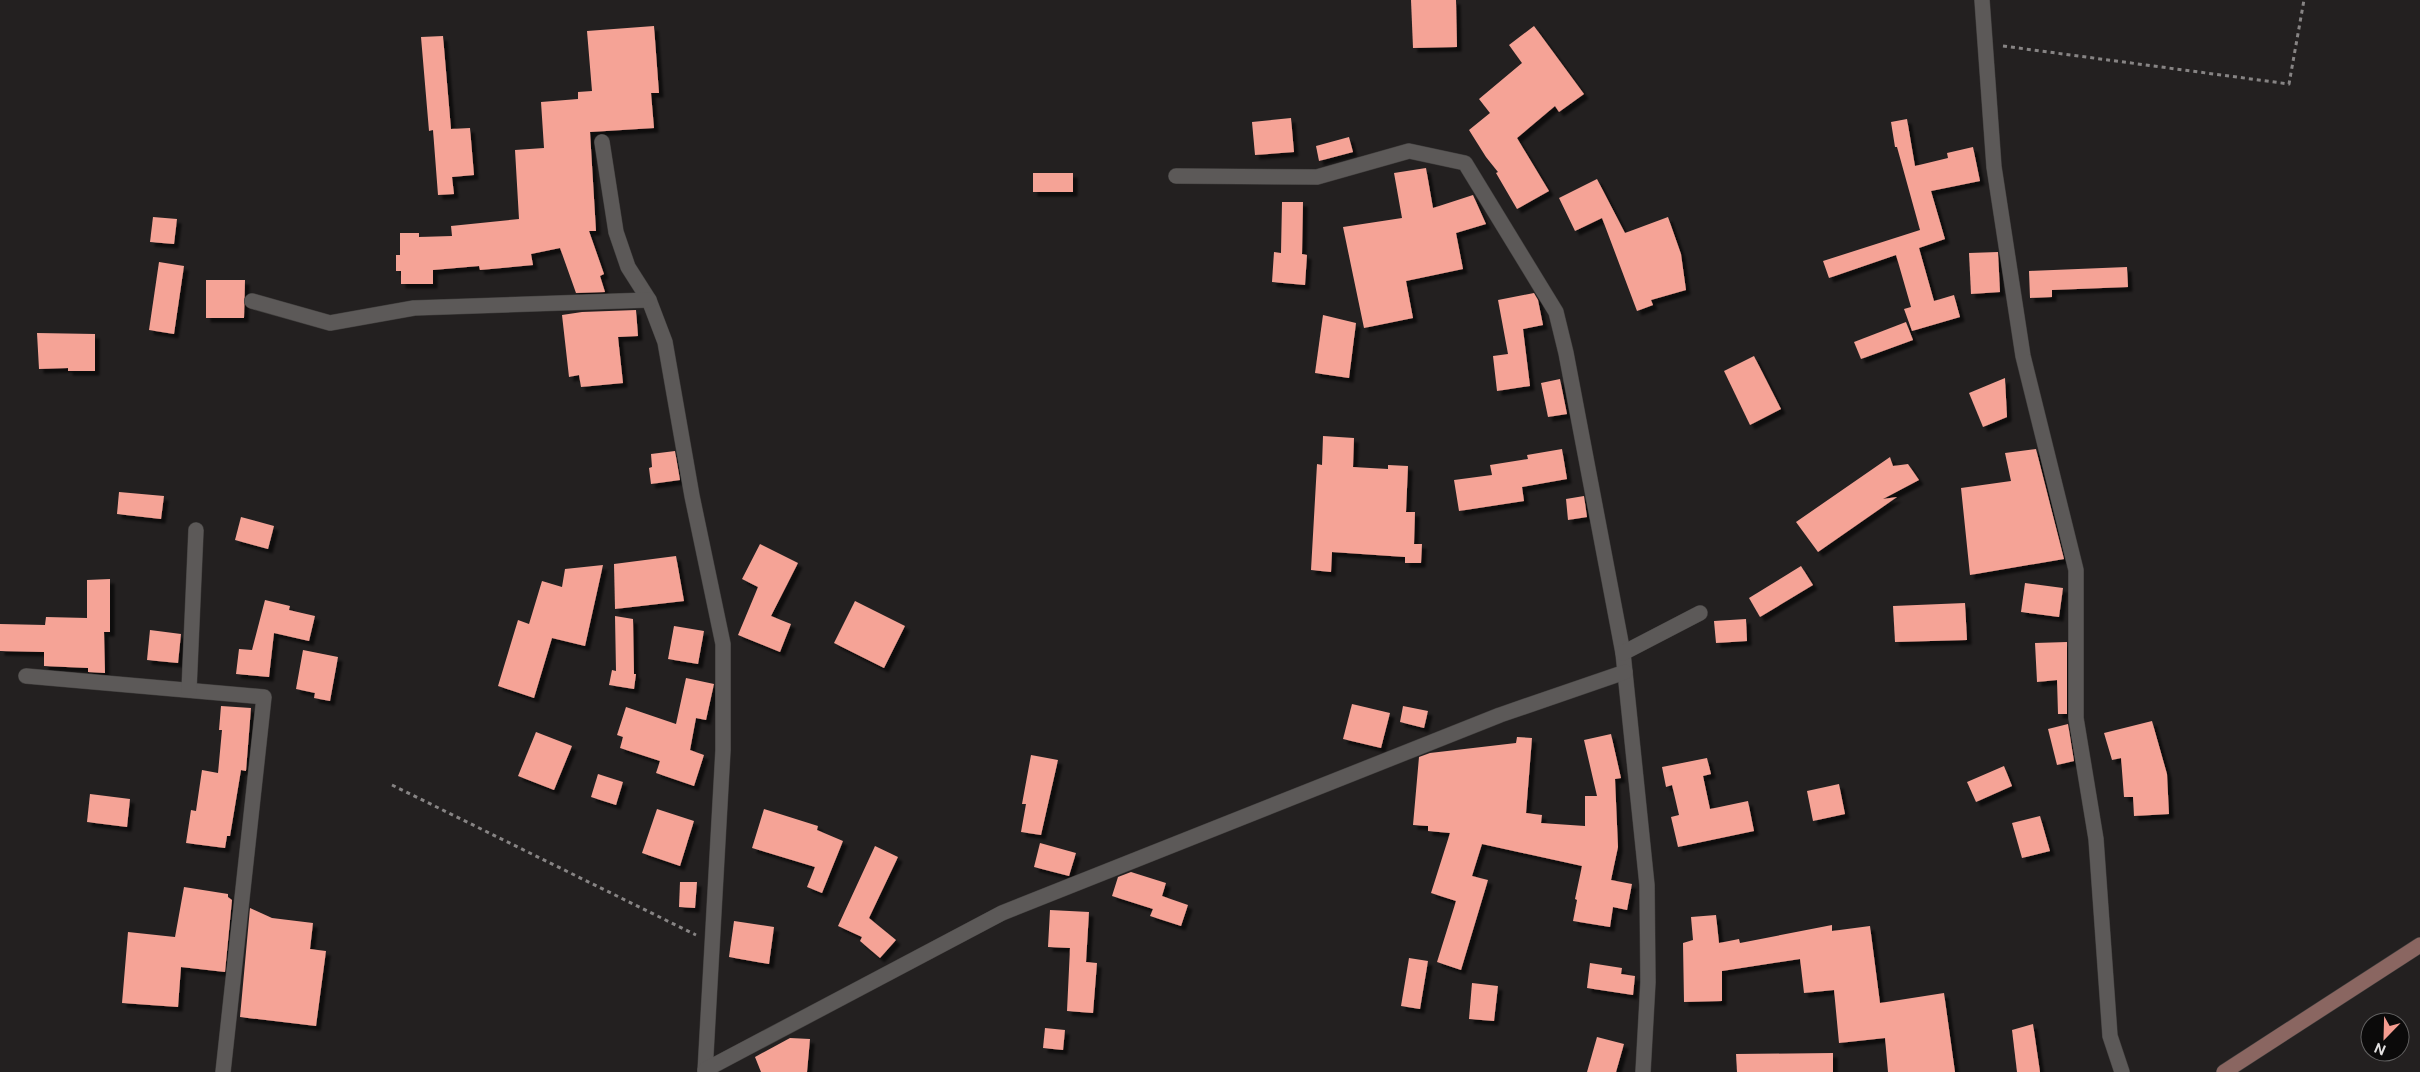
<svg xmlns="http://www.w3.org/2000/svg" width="2420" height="1072" viewBox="0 0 2420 1072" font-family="'Public Sans',sans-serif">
	<defs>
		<filter id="shadow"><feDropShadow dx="4.5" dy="4.5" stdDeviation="1" flood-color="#0009"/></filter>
	</defs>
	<rect width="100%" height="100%" fill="#232020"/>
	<!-- building -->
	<g fill="#f5a396" filter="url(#shadow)">
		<path d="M1411 0H1456L1457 47 1413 48Z"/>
		<path d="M654 26 659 93H651L654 128 590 132 596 231H589L604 274 600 276 605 292 576 293 560 248 531 254 533 265 480 270 479 266 433 270V284H401V271H396V255H400V233H419V237L452 236 451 226 519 219 515 150 544 148 541 102 578 99V92L592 91 587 31Z"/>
		<path d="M1534 26 1584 94 1559 112 1555 106 1517 138 1549 191 1517 209 1496 173 1498 172 1486 157 1469 130 1490 113 1479 99 1522 63 1509 45Z"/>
		<path d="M443 36 451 129 470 128 474 175 452 177 454 194 438 195 433 130 429 131 421 37Z"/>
		<path d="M1291 118 1294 152 1255 155 1252 122Z"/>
		<path d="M1907 119 1915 166 1948 158 1947 153 1973 147 1980 181 1931 191 1945 239 1919 248 1934 301 1954 295 1960 317 1912 331 1904 309 1911 307 1896 255 1829 278 1823 261 1920 230 1897 147H1895L1891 122Z"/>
		<path d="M1349 137 1353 152 1319 161 1316 146Z"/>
		<path d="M1426 168 1433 208 1473 195 1486 224 1456 233 1463 269 1406 281 1413 318 1364 328 1343 227 1402 218 1394 173Z"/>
		<rect x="1033" y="173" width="40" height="19"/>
		<path d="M1597 179 1625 233 1668 217 1681 254 1686 290 1651 300 1653 305 1637 311 1602 218 1575 231 1559 198Z"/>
		<path d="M1282 202H1303L1302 254 1307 255 1305 285 1272 282 1274 252 1281 253Z"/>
		<path d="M153 217 177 219 174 244 150 242Z"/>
		<path d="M1998 252 2000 292 1971 294 1969 253Z"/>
		<path d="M159 262 184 266 174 334 149 330Z"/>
		<path d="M2127 267 2128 287 2052 290V297L2030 298 2029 271Z"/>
		<path d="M206 280H245L244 318H206Z"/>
		<path d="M1534 293 1538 300 1543 325 1523 329 1530 386 1497 391 1493 356 1508 354 1498 300Z"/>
		<path d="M636 310 638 336 618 337 623 383 581 387 579 375 569 377 562 315 582 312Z"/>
		<path d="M1323 315 1356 323 1349 378 1315 373Z"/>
		<path d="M1906 322 1913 340 1861 359 1854 342Z"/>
		<path d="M37 333 95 334V371H68V368L39 369Z"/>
		<path d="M1754 356 1781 409 1750 425 1724 371Z"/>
		<path d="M2005 378 2007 417 1983 427 1969 393Z"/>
		<path d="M1560 379 1567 414 1548 417 1541 383Z"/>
		<path d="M1323 436 1354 438 1353 467 1388 469V465L1408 466 1406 512H1415L1414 544H1422L1421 563H1405V557L1332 552 1331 572 1311 570 1317 464 1322 465Z"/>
		<path d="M1562 449 1567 479 1522 487 1524 501 1459 511 1454 480 1492 475 1490 465 1528 459 1527 455Z"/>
		<path d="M2036 449 2064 559 1970 575 1961 488 2011 481 2005 453Z"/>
		<path d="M675 451 680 480 651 484 649 468 652 467 651 454Z"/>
		<path d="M1890 457 1893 466 1908 464 1919 480 1883 499 1897 497 1818 552 1796 522Z"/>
		<path d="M119 492 164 496 161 519 117 514Z"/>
		<path d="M1584 496 1587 517 1568 520 1566 499Z"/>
		<path d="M241 517 274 526 268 549 235 540Z"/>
		<path d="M760 544 798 563 771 616 791 624 780 652 738 635 758 587 742 579Z"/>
		<path d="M676 556 684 601 615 609 614 564Z"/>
		<path d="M603 565 585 646 552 638 534 698 498 686 518 620 529 624 542 581 562 587 565 569Z"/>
		<path d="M1801 566 1813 585 1760 617 1749 598Z"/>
		<path d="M110 579V632H104L105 673 88 672V668L44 666V652L0 651V624L45 625 46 617 87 618V580Z"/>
		<path d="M2025 583 2063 588 2059 617 2021 612Z"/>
		<path d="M265 600 290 606 289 610 315 616 309 641 274 633 269 677 236 674 239 649 252 650Z"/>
		<path d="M855 601 905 626 884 668 834 643Z"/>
		<path d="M1965 603 1967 640 1895 642 1893 606Z"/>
		<path d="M615 616 633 619 634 674H636L634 689 609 685 612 670 616 671Z"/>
		<path d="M1746 619 1747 641 1716 643 1714 621Z"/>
		<path d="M674 626 704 631 698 664 668 659Z"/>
		<path d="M150 630 181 634 178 663 147 660Z"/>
		<path d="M2067 642V714H2058L2057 680 2037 682 2035 643Z"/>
		<path d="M303 650 338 657 330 701 314 698 315 693 296 689Z"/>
		<path d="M686 678 714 684 706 720 696 718 690 750 704 755 694 786 656 773 660 761 620 748 623 737 617 735 626 707 676 724Z"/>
		<path d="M1352 704 1390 713 1381 748 1343 739Z"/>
		<path d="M221 706 251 708 246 771 241 770 230 836H227L225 848 186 843 191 810 196 811 202 770 218 773 222 730H219Z"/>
		<path d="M1403 706 1428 711 1424 728 1400 722Z"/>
		<path d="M2152 721 2167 774 2169 814 2134 816 2133 797H2124L2121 758 2112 760 2104 733Z"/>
		<path d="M2068 724 2074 761 2057 765 2048 729Z"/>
		<path d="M536 732 572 746 554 790 518 776Z"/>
		<path d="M1611 734 1621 778 1615 779 1618 847 1611 880 1632 884 1627 910 1613 907 1610 927 1573 921 1577 900 1575 899 1582 866 1482 844 1472 876 1488 880 1461 970 1437 962 1456 901 1431 893 1450 833 1428 831V826L1413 825 1419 757 1430 753 1516 743 1517 737 1532 738 1526 813 1542 815 1541 823 1585 826V796H1597L1584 740Z"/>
		<path d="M1031 755 1058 760 1041 835 1021 832 1026 804H1022Z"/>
		<path d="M1707 758 1711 774 1703 776 1710 809 1748 801 1754 831 1678 847 1671 817 1679 815 1672 785 1666 787 1662 767Z"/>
		<path d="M2004 766 2012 786 1976 802 1967 782Z"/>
		<path d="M598 774 623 782 616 805 591 797Z"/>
		<path d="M1839 784 1845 814 1813 821 1807 791Z"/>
		<path d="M90 794 130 799 127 827 87 822Z"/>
		<path d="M657 809 694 821 680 866 642 853Z"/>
		<path d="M764 809 818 826 817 830 843 841 822 893 807 887 815 867 752 848Z"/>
		<path d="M2040 816 2050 851 2022 858 2012 823Z"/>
		<path d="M1040 843 1076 853 1069 876 1034 867Z"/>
		<path d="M875 846 898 857 869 918 896 940 880 958 860 941 862 937 838 926Z"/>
		<path d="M1131 872 1166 883 1162 896 1188 905 1181 926 1150 916 1153 909 1112 896 1118 877Z"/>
		<path d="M680 882H697L695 908 679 907Z"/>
		<path d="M184 887 228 894V897L232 900 225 972 181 967 178 1007 122 1003 128 932 175 937Z"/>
		<path d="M250 908 272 918 313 923 310 949 326 951 316 1026 240 1017Z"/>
		<path d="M1050 910 1089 912 1086 962 1097 963 1093 1013 1067 1011 1070 948 1048 947Z"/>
		<path d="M1716 915 1719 943 1739 939 1740 943 1832 925V931L1870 926 1880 1003 1944 993 1955 1072H1888L1885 1038 1839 1043 1834 990 1804 993 1800 959 1722 971V1001L1684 1002 1683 943 1693 940 1691 917Z"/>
		<path d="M734 921 774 927 769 964 729 957Z"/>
		<path d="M1409 958 1428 961 1420 1009 1401 1006Z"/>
		<path d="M1590 963 1622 968 1621 974 1635 976 1633 995 1587 988Z"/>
		<path d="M1472 983 1498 986 1494 1021 1469 1019Z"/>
		<path d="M2033 1024 2040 1072H2017L2012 1030Z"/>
		<path d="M1045 1028 1065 1030 1063 1050 1043 1048Z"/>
		<path d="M1597 1037 1624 1044 1616 1072H1587Z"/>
		<path d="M790 1038 810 1039 807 1072H761L755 1057Z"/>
		<path d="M1833 1053V1072H1737L1736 1054Z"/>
	</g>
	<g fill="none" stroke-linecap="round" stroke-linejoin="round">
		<defs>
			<g id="street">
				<path d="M1982 0 1994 167 2023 356 2076 570V718L2096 839 2110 1036 2122 1072"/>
				<path d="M602 142 616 232 628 267 649 300 665 342 692 496 723 644V750L705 1072"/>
				<path d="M1176 176 1317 177 1409 151 1465 163 1556 312 1566 353 1623 653 1647 885 1648 982 1643 1072"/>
				<path d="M252 301 330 323 414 308 649 300"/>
				<path d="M1623 653 1700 613"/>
				<path d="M26 676 264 697 223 1072"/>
				<path d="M189 690 196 530"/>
				<path d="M705 1070 1002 913 1500 715 1625 672"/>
			</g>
			<path id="secondary" d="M2224 1072 2420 945"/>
		</defs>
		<!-- street casing -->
		<use href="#street" stroke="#403e3d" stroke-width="16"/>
		<!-- secondary casing -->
		<use href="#secondary" stroke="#403e3d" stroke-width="16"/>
		<!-- path -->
		<g stroke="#878484" stroke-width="3" stroke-dasharray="4 4" stroke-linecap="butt">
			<path d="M2003 46 2289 84 2304 0"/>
			<path d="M392 785 696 935"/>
		</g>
		<!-- street -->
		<use href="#street" stroke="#5c5958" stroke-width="15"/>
		<!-- secondary -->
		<use href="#secondary" stroke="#8a6661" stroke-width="15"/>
	</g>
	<!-- north arrow -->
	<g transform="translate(2385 1037) rotate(203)"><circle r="24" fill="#0b0a0a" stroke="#616060"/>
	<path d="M0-4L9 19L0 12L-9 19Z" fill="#f59c90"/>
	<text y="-8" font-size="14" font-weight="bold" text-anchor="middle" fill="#e3e1e1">N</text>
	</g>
</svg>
